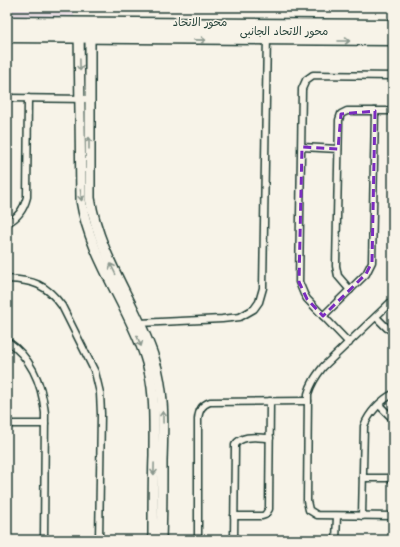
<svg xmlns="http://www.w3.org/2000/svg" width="400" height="547" viewBox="0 0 400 547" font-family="'Shantell Sans','Playpen Sans Arabic',sans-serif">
	<rect width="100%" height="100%" fill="#f7f3e8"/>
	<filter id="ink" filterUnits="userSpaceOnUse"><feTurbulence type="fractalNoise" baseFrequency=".025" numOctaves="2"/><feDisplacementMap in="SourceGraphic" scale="8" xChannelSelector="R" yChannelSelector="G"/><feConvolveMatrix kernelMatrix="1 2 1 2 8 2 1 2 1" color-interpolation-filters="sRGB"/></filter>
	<g filter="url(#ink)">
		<!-- built -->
		<path fill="#ebdfe5" d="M7 7H74V30L7 29Z"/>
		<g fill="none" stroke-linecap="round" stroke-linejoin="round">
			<defs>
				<g id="street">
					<path d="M7 20 393 23"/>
					<path d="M7 39 393 42"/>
					<path d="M7 98 89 99"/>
					<path d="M302 147 338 149"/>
					<path d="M7 223C18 218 24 209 27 197L28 98"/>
					<path d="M7 279C33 280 46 284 62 306L95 372 100 393 101 414 99 540"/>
					<path d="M350 290 338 276 336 266 339 120 341 114 347 111H393"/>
					<path d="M393 300 323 367C316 376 311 383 308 394L307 501 309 510 317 515 393 516"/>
					<path d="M323 316 366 274 372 262 375 111"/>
					<path d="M376 317 387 328 393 331"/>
					<path d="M139 323 222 319 240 317 254 309 259 302 263 288 267 34"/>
					<path d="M7 341C32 358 42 384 45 413L44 540"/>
					<path d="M349 343 307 299 304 294 299 282 302 89 306 80 313 75 393 76"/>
					<path d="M379 405 393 419"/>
					<path d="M7 424H45"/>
					<path d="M363 478H393"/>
					<path d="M234 516H262L265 515 269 509 270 401"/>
					<path d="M362 516 364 426C369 413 381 400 393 394"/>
					<path d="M198 540V419C199 411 201 405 210 402L308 401"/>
					<path d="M234 540 235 445C242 434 259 438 270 438"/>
					<path d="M336 540 337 516"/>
				</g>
				<g id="secondary">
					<path d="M7 26 393 28"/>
					<path d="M90 26V198C99 257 136 303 154 358 165 392 163 427 162 461 162 487 162 514 161 540"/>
					<path d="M79 27 81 200C90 257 127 303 145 356 156 389 154 422 154 455 153 483 153 512 153 540"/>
					<path d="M7 34 393 35"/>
				</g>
			</defs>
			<!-- street casing -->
			<use href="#street" stroke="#1f3d34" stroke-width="9"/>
			<!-- secondary casing -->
			<use href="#secondary" stroke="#1f3d34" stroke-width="12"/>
			<!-- street -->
			<use href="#street" stroke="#f7f3e8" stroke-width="6"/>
			<!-- secondary -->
			<use href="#secondary" stroke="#f7f3e8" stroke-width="9"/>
		</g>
		<!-- one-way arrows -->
		<defs><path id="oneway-shaft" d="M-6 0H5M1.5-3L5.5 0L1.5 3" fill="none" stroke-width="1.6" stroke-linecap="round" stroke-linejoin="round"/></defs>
		<g stroke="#8b988e">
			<use href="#oneway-shaft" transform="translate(200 40) rotate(1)"/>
			<use href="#oneway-shaft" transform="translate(344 41)"/>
			<use href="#oneway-shaft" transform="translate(80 65) rotate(89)"/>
			<use href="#oneway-shaft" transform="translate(89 143) rotate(-90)"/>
			<use href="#oneway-shaft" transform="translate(81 195) rotate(85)"/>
			<use href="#oneway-shaft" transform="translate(113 269) rotate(-116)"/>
			<use href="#oneway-shaft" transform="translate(139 341) rotate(68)"/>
			<use href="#oneway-shaft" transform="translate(163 417) rotate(-91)"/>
			<use href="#oneway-shaft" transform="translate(154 469) rotate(91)"/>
		</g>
	</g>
	<!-- marked area -->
	<path fill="none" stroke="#7b2cbf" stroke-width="3" stroke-dasharray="8 5" stroke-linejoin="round" d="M375 111 372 262 366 274 323 316 307 299 299 282 302 147 338 149 341 114Z"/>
	<g text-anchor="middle" stroke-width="3" stroke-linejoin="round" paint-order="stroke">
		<!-- street labels -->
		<g font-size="11" fill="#1f3d34" stroke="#f7f3e8">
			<text x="200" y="26">محور الاتحاد</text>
			<text x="284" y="35">محور الاتحاد الجانبى</text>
		</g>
	</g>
	<!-- margin -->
	<rect width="400" height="547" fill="none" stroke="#f7f3e8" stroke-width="24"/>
	<rect x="12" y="12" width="376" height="523" fill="none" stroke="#1f3d34" stroke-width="1.5" filter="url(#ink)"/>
</svg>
